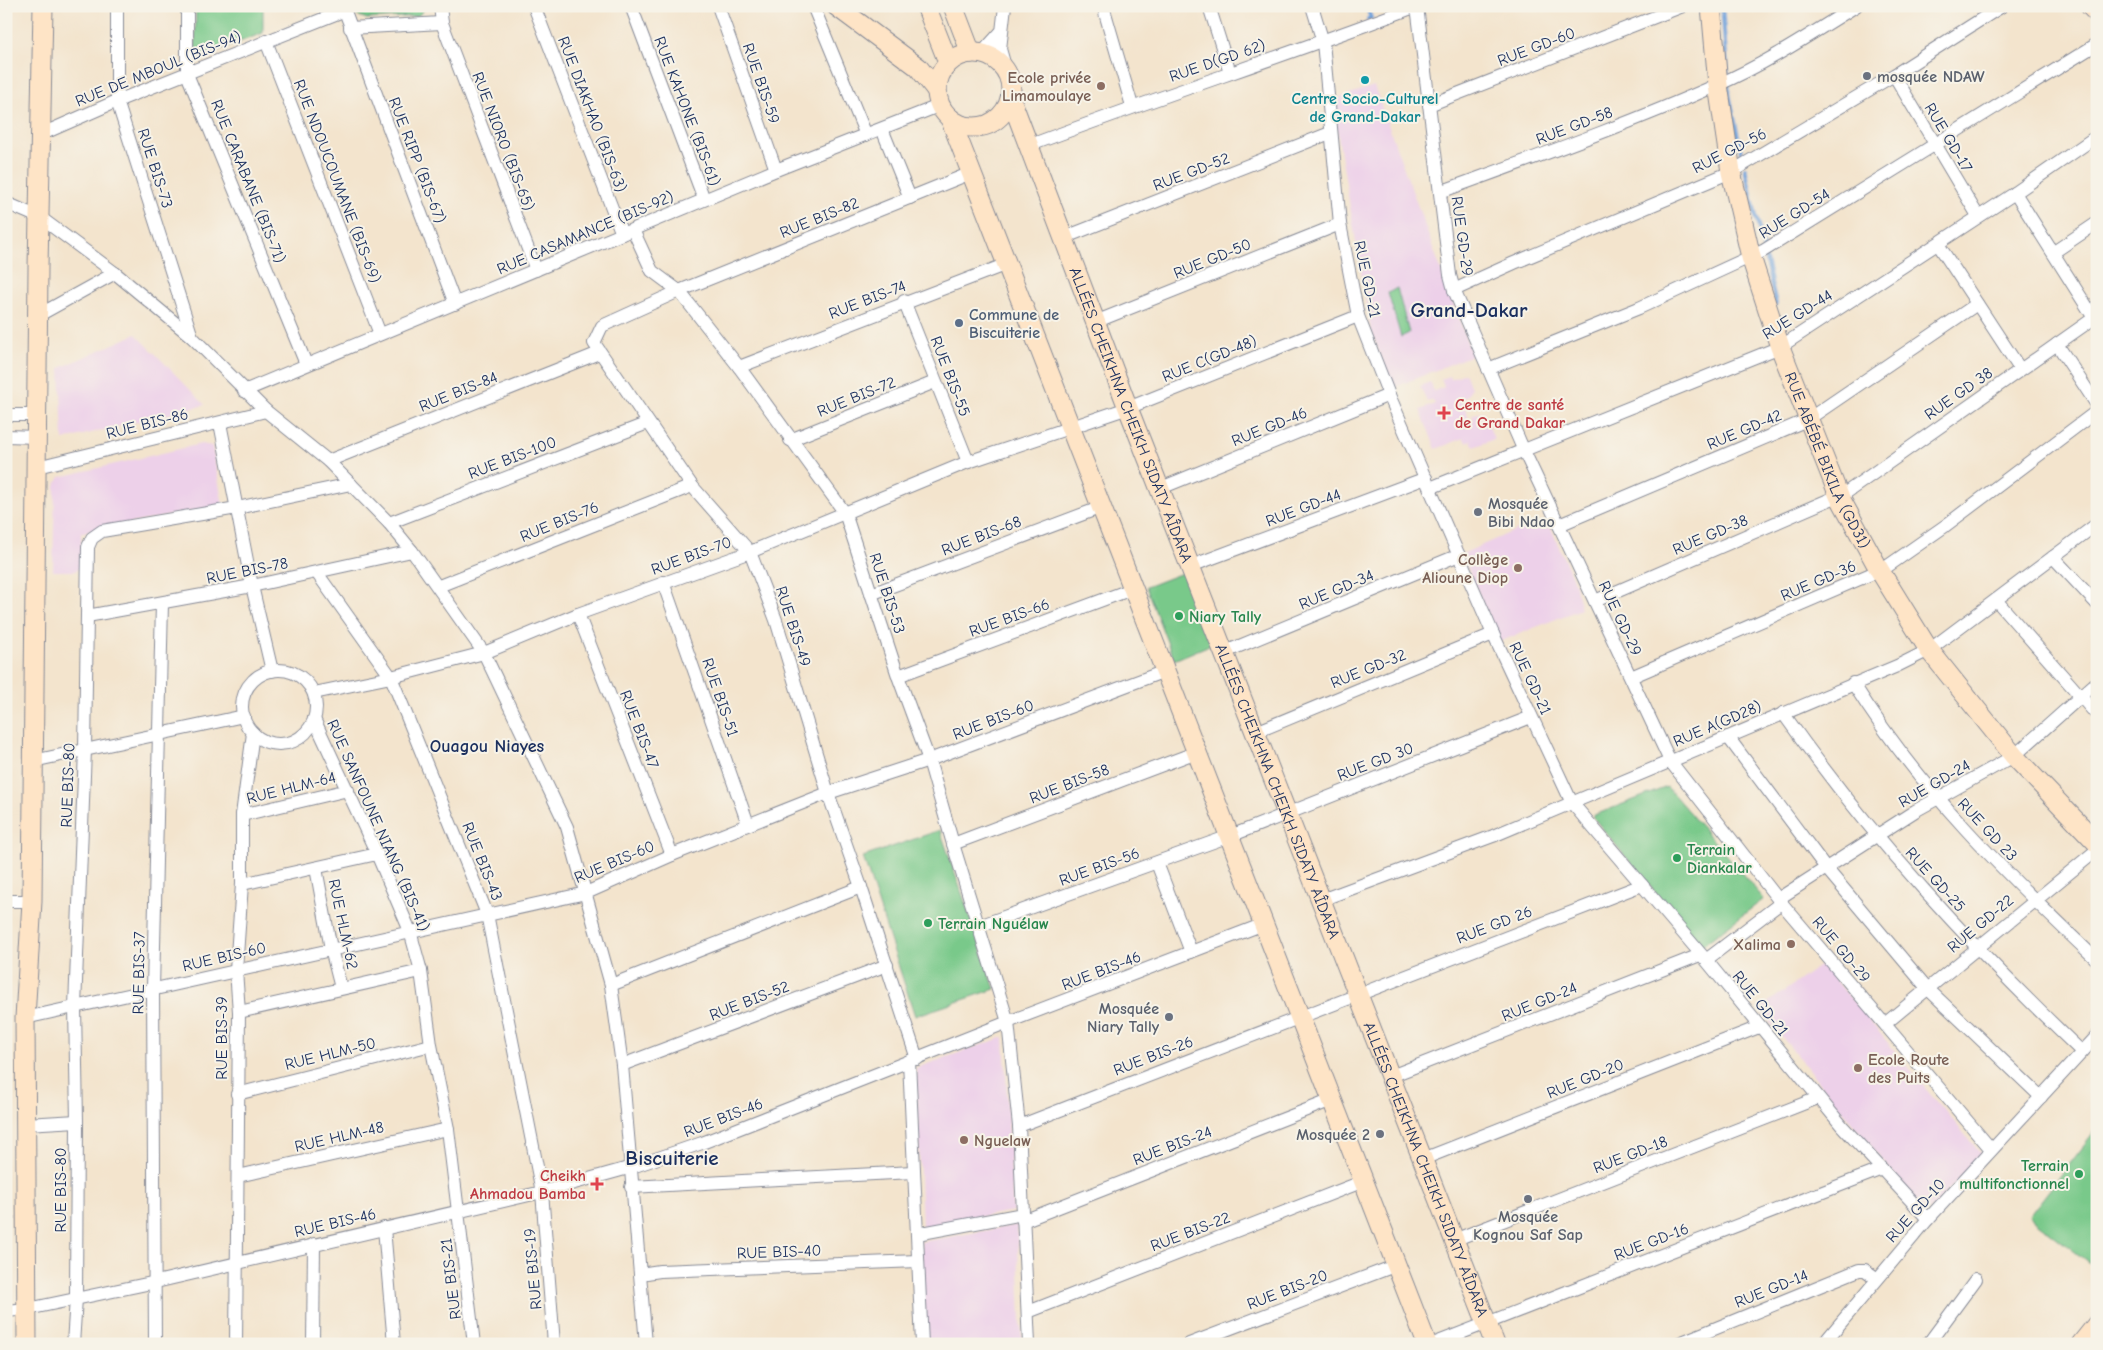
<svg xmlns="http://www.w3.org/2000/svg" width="2103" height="1350" viewBox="0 0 2103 1350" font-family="'Comic Neue',sans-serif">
	<rect width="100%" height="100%" fill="#f7f3e8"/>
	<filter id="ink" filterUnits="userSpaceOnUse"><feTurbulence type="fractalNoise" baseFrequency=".02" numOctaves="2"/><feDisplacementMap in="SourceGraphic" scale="10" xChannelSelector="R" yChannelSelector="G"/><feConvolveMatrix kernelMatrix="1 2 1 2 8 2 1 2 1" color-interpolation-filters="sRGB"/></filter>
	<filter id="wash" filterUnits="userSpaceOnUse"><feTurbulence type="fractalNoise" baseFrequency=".0096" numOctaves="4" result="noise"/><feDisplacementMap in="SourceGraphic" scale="20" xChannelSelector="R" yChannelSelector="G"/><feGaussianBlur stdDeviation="1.12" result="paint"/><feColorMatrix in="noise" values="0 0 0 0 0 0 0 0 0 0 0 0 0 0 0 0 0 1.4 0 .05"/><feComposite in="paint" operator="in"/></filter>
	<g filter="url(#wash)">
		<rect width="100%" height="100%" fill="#f3e4cd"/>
		<!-- built -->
		<g fill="#edd0e9">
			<path d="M1374 86 1472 355 1393 388 1371 331 1332 100Z"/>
			<path d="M136 334 205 405 63 440 60 368Z"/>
			<path d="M1465 373 1471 388 1467 396 1461 399 1470 421 1474 420 1472 415 1483 411 1494 439 1474 447 1471 441 1466 443 1464 438 1436 449 1420 410 1435 404 1433 400 1427 402 1420 386 1430 382 1434 391 1444 387 1441 379 1450 376 1451 379Z"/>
			<path d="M201 444 212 446 223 505 81 533 82 566 75 571H53L55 486 60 477Z"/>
			<path d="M1548 521 1574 582 1581 609 1499 642 1462 554 1523 527 1525 531Z"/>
			<path d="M1822 964 1982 1155 1930 1210 1921 1207 1759 1009Z"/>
			<path d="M1004 1037 1013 1211 922 1227 916 1068Z"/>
			<path d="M1017 1225 1022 1344H926L921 1242Z"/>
		</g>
		<!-- green -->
		<g fill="#79c98a" stroke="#4a7c74">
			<path d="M196 6H263V33L195 59Z"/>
			<path d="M354 6H425L426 7 418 16 367 19 354 14Z"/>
			<path d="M1397 288 1409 333 1401 337 1388 293Z"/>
			<path d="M1185 572 1212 644 1174 660 1146 587Z"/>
			<path d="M1667 787 1764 899 1700 947 1592 816Z"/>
			<path d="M940 830 995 989 915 1016 863 857Z"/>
			<path d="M2097 1129V1269L2029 1216Z"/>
		</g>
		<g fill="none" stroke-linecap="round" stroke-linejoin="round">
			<!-- stream -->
			<g stroke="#71a2db" stroke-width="4">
				<path d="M1366 6 1371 18 1368 19"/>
				<path d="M1722 6 1729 94 1743 161"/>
				<path d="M1745 168 1776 304"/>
			</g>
		</g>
	</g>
	<g filter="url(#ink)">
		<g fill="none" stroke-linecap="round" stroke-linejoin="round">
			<defs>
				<g id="street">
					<path d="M117 6V101L192 337"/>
					<path d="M187 6V74L306 364"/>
					<path d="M343 6 455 304"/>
					<path d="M440 6 442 23 536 270"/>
					<path d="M534 6 622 234"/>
					<path d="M631 6 704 199"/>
					<path d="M718 6 776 170"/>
					<path d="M813 6 866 135"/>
					<path d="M1005 6 1000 49 1006 70"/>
					<path d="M1103 6 1132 106"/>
					<path d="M1209 6 1230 73"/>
					<path d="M1312 6 1323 42 1340 224 1358 316 1389 395 1493 634 1572 803 1706 960 1842 1126 1928 1219"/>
					<path d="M1417 6 1450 275 1454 290 1524 451 1670 761 1778 899 1991 1149"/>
					<path d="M350 28 442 23"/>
					<path d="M266 41 380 334"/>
					<path d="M982 53 1000 33"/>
					<path d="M1894 75 1978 216"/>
					<path d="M1429 105 1683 6"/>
					<path d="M882 129 910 198"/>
					<path d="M42 134 117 101 343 11"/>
					<path d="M1028 146C1157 97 1288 55 1417 6"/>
					<path d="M1440 192C1533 158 1627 125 1717 85 1766 64 1811 34 1856 6"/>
					<path d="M2015 193 2094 318"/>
					<path d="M6 203 41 218 115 273 192 337 266 411 328 461 389 523 412 551 484 653 567 827 611 985 622 1065 646 1344"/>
					<path d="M633 230 652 271 679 291 739 367 845 513 898 676 929 760 953 844 1008 1022 1019 1126 1029 1344"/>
					<path d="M1063 238 1330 133"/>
					<path d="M1938 244 2020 369"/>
					<path d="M2054 252 2097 223"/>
					<path d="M1454 290 1514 263 1731 172 1894 75 2002 6"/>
					<path d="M904 301 968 462"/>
					<path d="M39 315 115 273"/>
					<path d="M1095 322 1340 224"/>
					<path d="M2057 344 2097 405"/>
					<path d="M739 367 1007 264"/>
					<path d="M1488 369 1639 308 1763 251 2097 44"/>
					<path d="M244 391 776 170 941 105"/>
					<path d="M6 415H37"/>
					<path d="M220 423 252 586 272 671"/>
					<path d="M6 436 37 437"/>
					<path d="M790 440 935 382"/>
					<path d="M328 461 599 353"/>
					<path d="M37 467 266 411"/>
					<path d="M1161 488 1389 395"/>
					<path d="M1430 488 1780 347 2015 193 2097 136"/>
					<path d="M389 523 648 423"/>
					<path d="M1559 525 1807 420 1977 304"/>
					<path d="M2053 557 2097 604"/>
					<path d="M1191 566 1426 478"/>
					<path d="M317 573 391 677 487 914 542 1192 554 1344"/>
					<path d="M663 582 748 824"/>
					<path d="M439 586 692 486"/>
					<path d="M871 594 1102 507"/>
					<path d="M1996 600 2097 715"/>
					<path d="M1595 601 1847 492 2097 316"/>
					<path d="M578 614 672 855"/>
					<path d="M87 616 252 586 412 551"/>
					<path d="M1225 652 1459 555"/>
					<circle cx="279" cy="707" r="37"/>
					<path d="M898 676 1132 589"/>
					<path d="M1631 677 1885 568 1945 526 2097 411"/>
					<path d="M1853 683C1918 788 2008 876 2097 960"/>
					<path d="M314 693 391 677 484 653 578 614 750 552 968 462 1128 408 1358 316"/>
					<path d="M1783 713C1871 838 1971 946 2082 1052"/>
					<path d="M314 719 377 854 410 931 421 971 431 1045 448 1129 474 1344"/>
					<path d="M1256 732 1493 634"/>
					<path d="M1728 737 1826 868 1927 988 2041 1097"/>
					<path d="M33 761 244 716"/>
					<path d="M242 815 348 790"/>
					<path d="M953 844 1197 752"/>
					<path d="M1157 863 1191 952"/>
					<path d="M316 868 331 949 341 988"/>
					<path d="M242 884 377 854"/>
					<path d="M1778 899 1915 811 2014 756 2097 682"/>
					<path d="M1321 900 1493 836 1897 666 1929 650 2097 524"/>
					<path d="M6 901H32"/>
					<path d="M979 926 1238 833 1531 717"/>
					<path d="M1706 960 1782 902"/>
					<path d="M611 985 861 887"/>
					<path d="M239 1012 421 971"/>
					<path d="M25 1018 586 893 672 855 828 793 929 760 1165 671"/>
					<path d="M1886 1023 2097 850"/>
					<path d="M917 1059 861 887 828 793 776 620 750 552 692 486 594 343 602 326 679 291 971 173"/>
					<path d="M909 1061 922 1344"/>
					<path d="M622 1065 887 965"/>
					<path d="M1391 1076 1700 955"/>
					<path d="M237 1094 431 1045"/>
					<path d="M26 1124 77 1121"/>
					<path d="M1019 1126 1642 885"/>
					<path d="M1423 1159 1759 1027"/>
					<path d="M238 1176 448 1129"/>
					<path d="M631 1187 913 1172"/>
					<path d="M1023 1221 1332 1100"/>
					<path d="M384 1228 394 1344"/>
					<path d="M917 1234 1023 1214"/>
					<path d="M1454 1240 1818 1098"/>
					<path d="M640 1274 660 1271 918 1261"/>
					<path d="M6 1311 28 1309 156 1282 542 1192 632 1167 702 1143 1008 1022 1264 924"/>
					<path d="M1028 1312 1364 1181"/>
					<path d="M73 1344 76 1298 77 1121 75 1007 85 750 88 547 92 538 102 531 237 508 351 484"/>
					<path d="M155 1344 153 989 162 603"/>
					<path d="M236 1344 239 1012 236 970 242 884V815L253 733"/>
					<path d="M313 1344 314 1244"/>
					<path d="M1189 1344 1397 1265"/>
					<path d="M1433 1344 1882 1169"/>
					<path d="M1677 1344 1859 1270H1865L1876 1278"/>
					<path d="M1823 1344 1928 1219 2097 1036"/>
					<path d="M1928 1344 1976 1279"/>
				</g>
				<g id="secondary">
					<path d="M836 6 918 67 937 91"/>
					<path d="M926 6 948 62"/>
					<path d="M953 6 971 53"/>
					<path id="s1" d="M1711 6 1718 85 1731 172 1751 257 1780 347 1839 496 1880 571 1929 650 2014 756 2097 843"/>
					<path d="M2090 6 2097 13"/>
					<circle cx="974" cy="90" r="37"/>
					<path id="s2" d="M1011 99 1128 408 1495 1344"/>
					<path d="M950 118 1427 1344"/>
					<path d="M27 1344 25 1018 32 901 38 268 43 6"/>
					<path d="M2081 1344 2097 1324"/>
				</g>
			</defs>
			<!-- street casing -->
			<use href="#street" stroke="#878a96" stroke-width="14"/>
			<!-- secondary casing -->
			<use href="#secondary" stroke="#878a96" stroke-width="21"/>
			<!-- street -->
			<use href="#street" stroke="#fff" stroke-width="12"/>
			<!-- secondary -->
			<use href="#secondary" stroke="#fee4c6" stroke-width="19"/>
		</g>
	</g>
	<!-- markers -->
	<g fill="#6b7280" stroke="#f7f3e8" stroke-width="2">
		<circle cx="1867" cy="76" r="5"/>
		<circle cx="1478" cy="512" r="5"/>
		<circle cx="1169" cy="1017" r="5"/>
		<circle cx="1380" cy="1134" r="5"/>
		<circle cx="1528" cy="1199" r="5"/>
	</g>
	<circle fill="#0f9aa8" stroke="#f7f3e8" stroke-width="2" cx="1365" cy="80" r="5"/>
	<g fill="#8d6e63" stroke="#f7f3e8" stroke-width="2">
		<circle cx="1101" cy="86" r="5"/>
		<circle cx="1518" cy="568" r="5"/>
		<circle cx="1791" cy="944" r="5"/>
		<circle cx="1858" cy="1068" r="5"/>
		<circle cx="964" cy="1140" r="5"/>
	</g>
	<circle fill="#5c6f8a" stroke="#f7f3e8" stroke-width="2" cx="959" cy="323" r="5"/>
	<g fill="#e0444e" stroke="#f7f3e8" stroke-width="2">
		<path d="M1441.5 405.5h5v5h5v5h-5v5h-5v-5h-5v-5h5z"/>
		<path d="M594.5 1176.5h5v5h5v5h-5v5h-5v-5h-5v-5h5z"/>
	</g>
	<g fill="#2e9e5b" stroke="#f7f3e8" stroke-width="2">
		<circle cx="1179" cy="616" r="5"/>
		<circle cx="1677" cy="858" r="5"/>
		<circle cx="928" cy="923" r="5"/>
		<circle cx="2079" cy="1174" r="5"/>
	</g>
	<g text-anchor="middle" stroke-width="4" stroke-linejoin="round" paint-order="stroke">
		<!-- street labels -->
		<g font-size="16" fill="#1b2f5e" stroke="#f7f3e8">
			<text transform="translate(1536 46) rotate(-21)" y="6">RUE GD-60</text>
			<text transform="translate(1217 60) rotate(-19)" y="6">RUE D(GD 62)</text>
			<text transform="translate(158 68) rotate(-22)" y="6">RUE DE MBOUL (BIS-94)</text>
			<text transform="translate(762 83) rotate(71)" y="6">RUE BIS-59</text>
			<text transform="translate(688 111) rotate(69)" y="6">RUE KAHONE (BIS-61)</text>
			<text transform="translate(593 114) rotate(69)" y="6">RUE DIAKHAO (BIS-63)</text>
			<text transform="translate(1574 125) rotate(-21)" y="6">RUE GD-58</text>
			<text transform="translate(1949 137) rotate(59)" y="6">RUE GD-17</text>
			<text transform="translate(504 141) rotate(69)" y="6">RUE NIORO (BIS-65)</text>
			<text transform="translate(1729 150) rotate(-27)" y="6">RUE GD-56</text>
			<text transform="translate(418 160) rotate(69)" y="6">RUE RIPP (BIS-67)</text>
			<text transform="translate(156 168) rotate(72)" y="6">RUE BIS-73</text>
			<text transform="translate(1191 171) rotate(-21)" y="6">RUE GD-52</text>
			<text transform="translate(249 181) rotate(68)" y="6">RUE CARABANE (BIS-71)</text>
			<text transform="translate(338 181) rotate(69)" y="6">RUE NDOUCOUMANE (BIS-69)</text>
			<text transform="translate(1794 213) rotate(-32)" y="6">RUE GD-54</text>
			<text transform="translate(819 217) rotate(-22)" y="6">RUE BIS-82</text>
			<text transform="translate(585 232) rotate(-23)" y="6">RUE CASAMANCE (BIS-92)</text>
			<text transform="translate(1463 236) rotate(82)" y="6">RUE GD-29</text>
			<text transform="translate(1212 258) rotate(-22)" y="6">RUE GD-50</text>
			<text transform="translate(1368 279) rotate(78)" y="6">RUE GD-21</text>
			<text transform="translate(867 299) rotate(-21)" y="6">RUE BIS-74</text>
			<text transform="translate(1797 314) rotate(-32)" y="6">RUE GD-44</text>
			<text transform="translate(1209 358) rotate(-22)" y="6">RUE C(GD-48)</text>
			<text transform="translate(951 376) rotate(69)" y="6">RUE BIS-55</text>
			<text transform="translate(458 391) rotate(-22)" y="6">RUE BIS-84</text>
			<text transform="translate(1958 393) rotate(-35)" y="6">RUE GD 38</text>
			<text transform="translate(856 396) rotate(-22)" y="6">RUE BIS-72</text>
			<text dy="6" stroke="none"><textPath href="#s2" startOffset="338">ALLÉES CHEIKHNA CHEIKH SIDATY AÎDARA</textPath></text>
			<text transform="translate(147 423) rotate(-14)" y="6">RUE BIS-86</text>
			<text transform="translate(1269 426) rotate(-22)" y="6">RUE GD-46</text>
			<text transform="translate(1744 429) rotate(-23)" y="6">RUE GD-42</text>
			<text transform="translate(512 457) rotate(-21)" y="6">RUE BIS-100</text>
			<text dy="6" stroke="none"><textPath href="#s1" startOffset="472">RUE ABÉBÉ BIKILA (GD31)</textPath></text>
			<text transform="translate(1303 507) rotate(-21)" y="6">RUE GD-44</text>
			<text transform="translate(559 521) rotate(-22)" y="6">RUE BIS-76</text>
			<text transform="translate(1710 534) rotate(-23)" y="6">RUE GD-38</text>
			<text transform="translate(981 535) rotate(-21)" y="6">RUE BIS-68</text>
			<text transform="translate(691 555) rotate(-20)" y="6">RUE BIS-70</text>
			<text transform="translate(247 570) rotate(-11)" y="6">RUE BIS-78</text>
			<text transform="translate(1818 580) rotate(-23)" y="6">RUE GD-36</text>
			<text transform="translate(1336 589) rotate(-23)" y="6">RUE GD-34</text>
			<text transform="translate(888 593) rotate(72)" y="6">RUE BIS-53</text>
			<text transform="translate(1009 617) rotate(-20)" y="6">RUE BIS-66</text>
			<text transform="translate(1621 618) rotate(65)" y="6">RUE GD-29</text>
			<text transform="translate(794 626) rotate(72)" y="6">RUE BIS-49</text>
			<text transform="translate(1368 668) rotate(-22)" y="6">RUE GD-32</text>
			<text transform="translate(1531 678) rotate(65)" y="6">RUE GD-21</text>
			<text transform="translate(721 697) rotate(71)" y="6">RUE BIS-51</text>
			<text transform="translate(993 719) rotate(-21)" y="6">RUE BIS-60</text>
			<text transform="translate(1717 723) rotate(-23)" y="6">RUE A(GD28)</text>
			<text transform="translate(640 729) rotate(69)" y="6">RUE BIS-47</text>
			<text transform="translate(1375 761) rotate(-21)" y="6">RUE GD 30</text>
			<text transform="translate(1069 783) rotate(-21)" y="6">RUE BIS-58</text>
			<text transform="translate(1934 783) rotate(-30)" y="6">RUE GD-24</text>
			<text transform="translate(67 785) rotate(-88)" y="6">RUE BIS-80</text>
			<text transform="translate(291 787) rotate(-14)" y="6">RUE HLM-64</text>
			<text dy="6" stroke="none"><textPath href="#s2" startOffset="742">ALLÉES CHEIKHNA CHEIKH SIDATY AÎDARA</textPath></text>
			<text transform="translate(379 825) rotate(66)" y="6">RUE SANFOUNE NIANG (BIS-41)</text>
			<text transform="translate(1988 829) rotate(47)" y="6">RUE GD 23</text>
			<text transform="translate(483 861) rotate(68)" y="6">RUE BIS-43</text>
			<text transform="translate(614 861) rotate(-23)" y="6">RUE BIS-60</text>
			<text transform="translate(1099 866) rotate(-20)" y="6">RUE BIS-56</text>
			<text transform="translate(1936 879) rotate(48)" y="6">RUE GD-25</text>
			<text transform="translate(1980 923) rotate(-40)" y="6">RUE GD-22</text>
			<text transform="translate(344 924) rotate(78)" y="6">RUE HLM-62</text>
			<text transform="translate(1494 924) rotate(-21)" y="6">RUE GD 26</text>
			<text transform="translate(1842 949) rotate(50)" y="6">RUE GD-29</text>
			<text transform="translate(224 956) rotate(-13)" y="6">RUE BIS-60</text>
			<text transform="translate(1101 970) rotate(-21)" y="6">RUE BIS-46</text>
			<text transform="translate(138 973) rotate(-89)" y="6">RUE BIS-37</text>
			<text transform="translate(749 1000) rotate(-21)" y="6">RUE BIS-52</text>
			<text transform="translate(1539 1001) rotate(-22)" y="6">RUE GD-24</text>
			<text transform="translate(1761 1003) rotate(51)" y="6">RUE GD-21</text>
			<text transform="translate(221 1038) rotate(-90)" y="6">RUE BIS-39</text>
			<text transform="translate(330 1053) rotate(-14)" y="6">RUE HLM-50</text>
			<text transform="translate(1153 1055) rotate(-21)" y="6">RUE BIS-26</text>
			<text transform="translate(1585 1078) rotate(-22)" y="6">RUE GD-20</text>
			<text transform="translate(723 1117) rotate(-21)" y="6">RUE BIS-46</text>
			<text transform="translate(339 1136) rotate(-13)" y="6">RUE HLM-48</text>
			<text transform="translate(1172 1145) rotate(-21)" y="6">RUE BIS-24</text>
			<text transform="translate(1630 1154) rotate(-21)" y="6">RUE GD-18</text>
			<text dy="6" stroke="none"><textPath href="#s2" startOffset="1148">ALLÉES CHEIKHNA CHEIKH SIDATY AÎDARA</textPath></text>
			<text transform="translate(60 1190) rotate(-90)" y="6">RUE BIS-80</text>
			<text transform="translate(1915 1210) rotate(-48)" y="6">RUE GD-10</text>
			<text transform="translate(335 1222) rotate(-13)" y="6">RUE BIS-46</text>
			<text transform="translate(1190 1231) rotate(-21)" y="6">RUE BIS-22</text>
			<text transform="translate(1651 1241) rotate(-21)" y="6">RUE GD-16</text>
			<text transform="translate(779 1251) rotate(-2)" y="6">RUE BIS-40</text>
			<text transform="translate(532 1269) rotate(-95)" y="6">RUE BIS-19</text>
			<text transform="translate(450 1279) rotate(-97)" y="6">RUE BIS-21</text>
			<text transform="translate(1771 1288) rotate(-22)" y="6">RUE GD-14</text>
			<text transform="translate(1287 1289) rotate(-21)" y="6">RUE BIS-20</text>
		</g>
		<!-- worship labels -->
		<g font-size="16" font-weight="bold" fill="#5b616d" stroke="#f7f3e8" text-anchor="start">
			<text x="1877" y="82">mosquée NDAW</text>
			<text x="1488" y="509">Mosquée<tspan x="1488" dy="18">Bibi Ndao</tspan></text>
			<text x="1159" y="1014" text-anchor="end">Mosquée<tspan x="1159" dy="18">Niary Tally</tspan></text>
			<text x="1370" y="1140" text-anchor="end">Mosquée 2</text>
			<text x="1528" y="1222" text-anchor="middle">Mosquée<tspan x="1528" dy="18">Kognou Saf Sap</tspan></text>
		</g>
		<!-- education labels -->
		<g font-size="16" font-weight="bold" fill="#785e54" stroke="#f7f3e8" text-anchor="end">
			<text x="1091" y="83">Ecole privée<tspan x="1091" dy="18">Limamoulaye</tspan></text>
			<text x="1508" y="565">Collège<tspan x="1508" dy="18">Alioune Diop</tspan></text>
			<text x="1781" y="950">Xalima</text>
			<text x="1868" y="1065" text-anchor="start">Ecole Route<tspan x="1868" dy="18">des Puits</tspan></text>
			<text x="974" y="1146" text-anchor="start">Nguelaw</text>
		</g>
		<!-- culture labels -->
		<g font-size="16" font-weight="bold" fill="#0d838f" stroke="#f7f3e8">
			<text x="1365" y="104">Centre Socio-Culturel<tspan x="1365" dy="18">de Grand-Dakar</tspan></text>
		</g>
		<!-- service labels -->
		<g font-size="16" font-weight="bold" fill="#4e5e75" stroke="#f7f3e8" text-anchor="start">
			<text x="969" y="320">Commune de<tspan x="969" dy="18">Biscuiterie</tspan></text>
		</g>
		<!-- health labels -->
		<g font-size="16" font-weight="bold" fill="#be3a42" stroke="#f7f3e8" text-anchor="start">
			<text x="1455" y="410">Centre de santé<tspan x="1455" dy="18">de Grand Dakar</tspan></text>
			<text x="586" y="1181" text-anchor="end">Cheikh<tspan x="586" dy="18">Ahmadou Bamba</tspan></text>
		</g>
		<!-- leisure labels -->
		<g font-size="16" font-weight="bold" fill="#27864d" stroke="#f7f3e8" text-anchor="start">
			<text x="1189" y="622">Niary Tally</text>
			<text x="1687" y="855">Terrain<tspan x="1687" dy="18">Diankalar</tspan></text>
			<text x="938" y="929">Terrain Nguélaw</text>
			<text x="2069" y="1171" text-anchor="end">Terrain<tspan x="2069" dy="18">multifonctionnel</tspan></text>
		</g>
		<!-- neighbourhood labels -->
		<g font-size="18" font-weight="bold" fill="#1b2f5e" stroke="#f7f3e8">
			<text x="487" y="752">Ouagou Niayes</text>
		</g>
		<!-- district labels -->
		<g font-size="21" font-weight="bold" fill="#1b2f5e" stroke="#f7f3e8">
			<text x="1469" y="317">Grand-Dakar</text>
			<text x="672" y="1165">Biscuiterie</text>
		</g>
	</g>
	<!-- margin -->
	<rect width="2103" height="1350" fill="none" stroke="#f7f3e8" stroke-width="25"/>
</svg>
